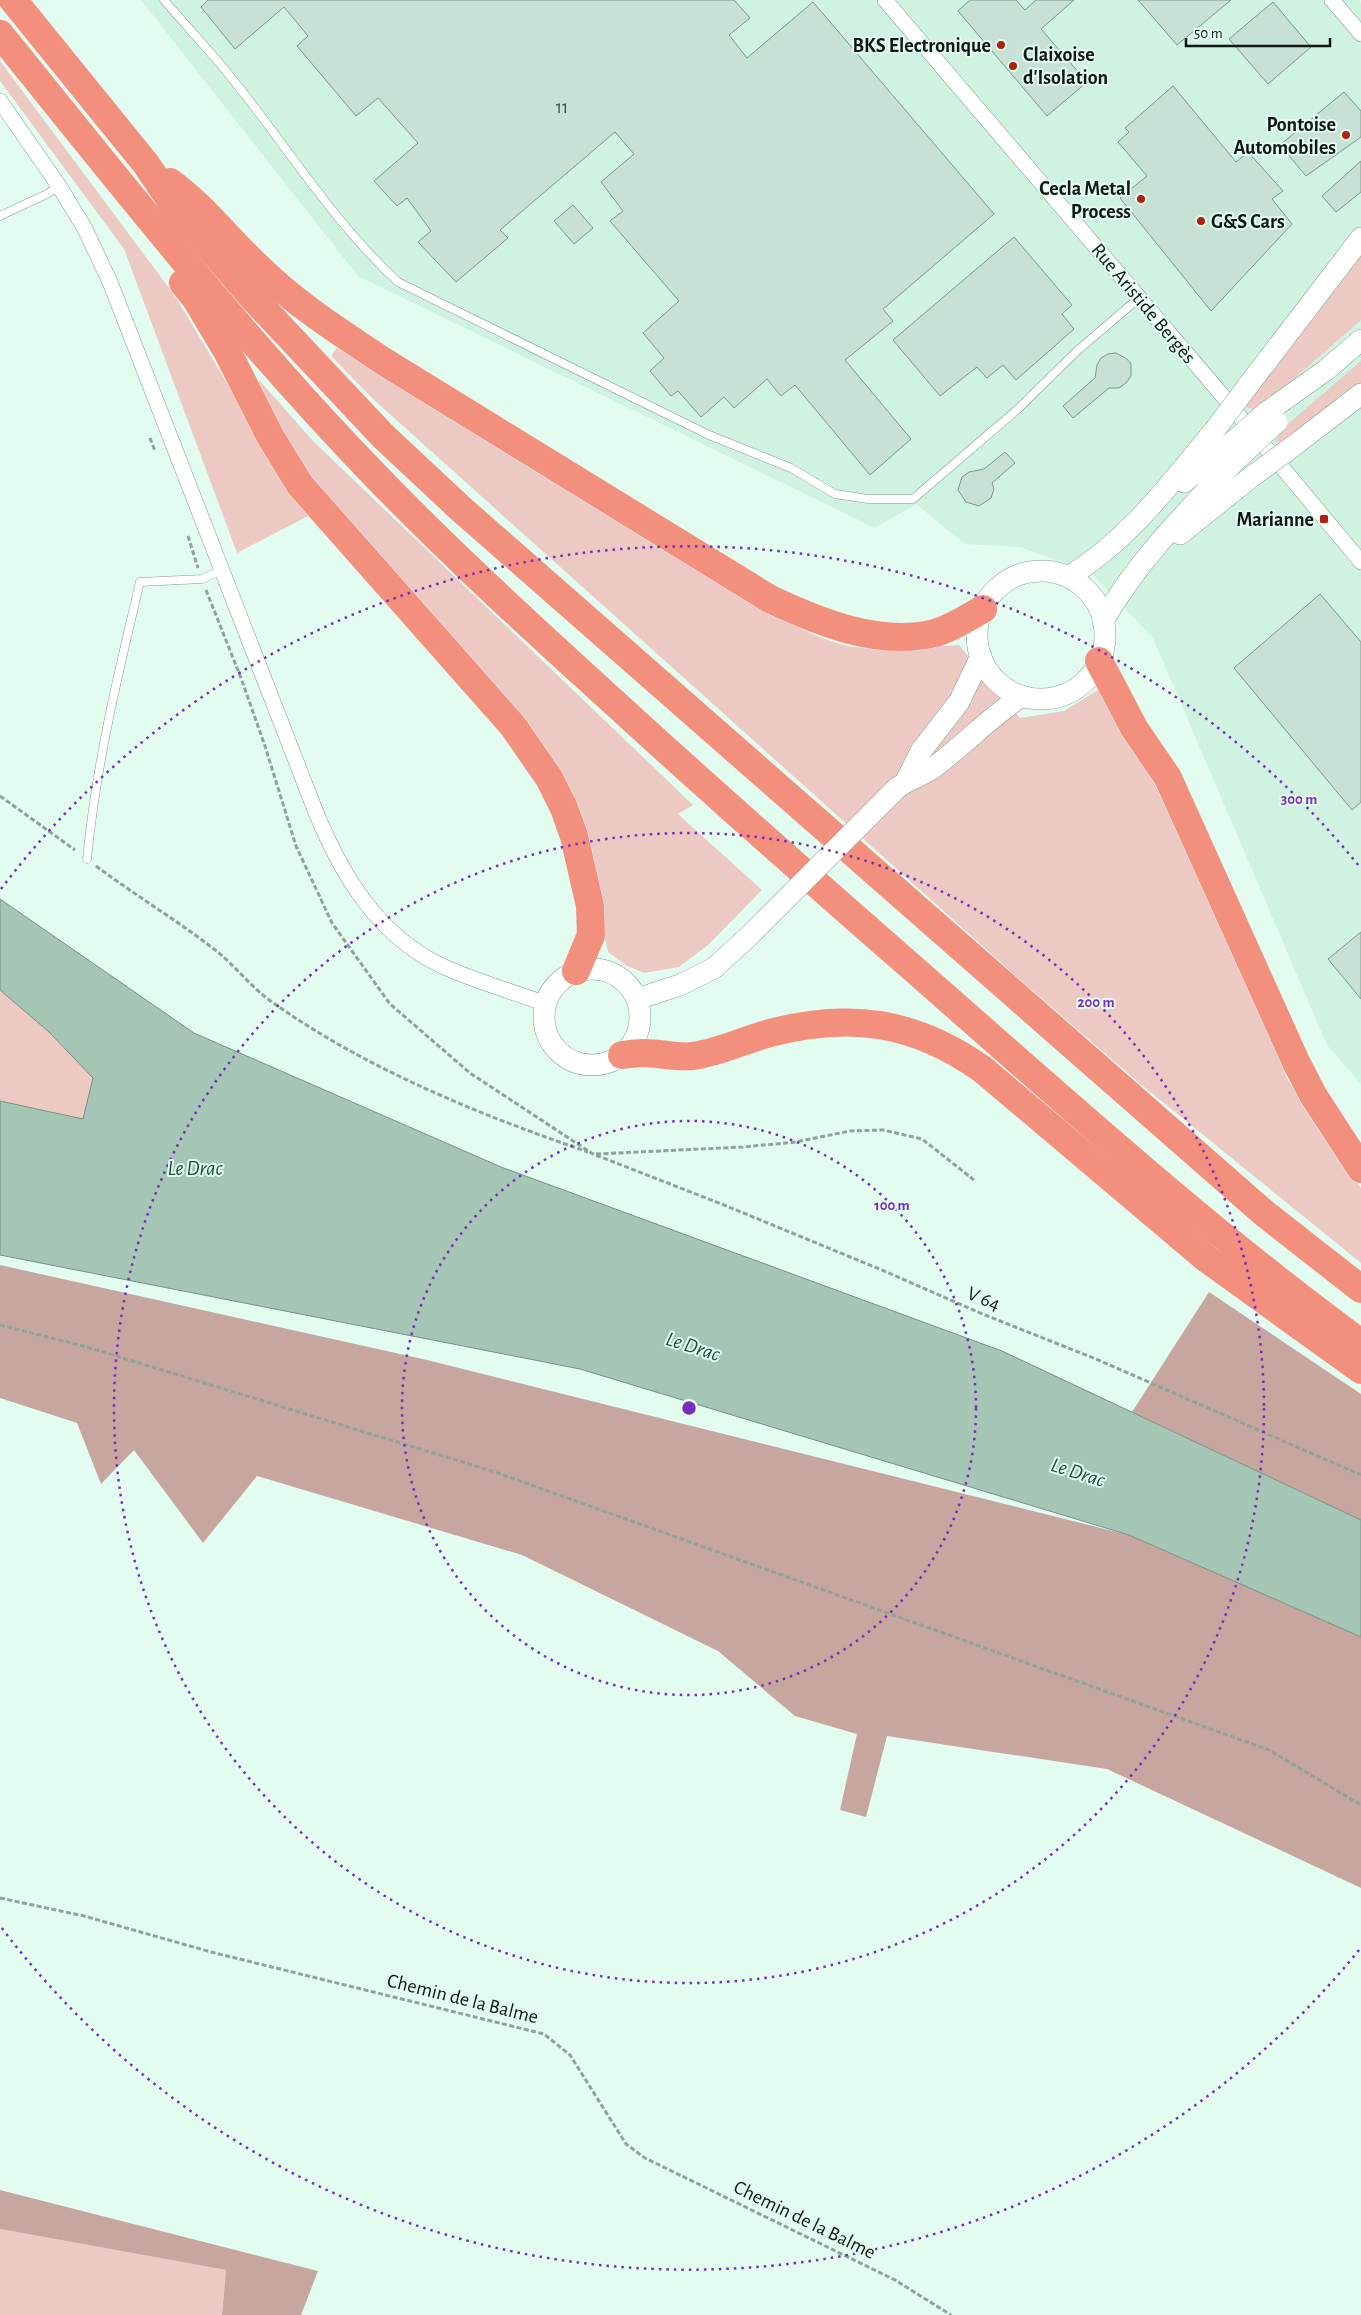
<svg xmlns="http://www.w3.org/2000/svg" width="1361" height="2315" viewBox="0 0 1361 2315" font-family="'Alegreya Sans',sans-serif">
	<rect width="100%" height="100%" fill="#e2fdf0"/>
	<!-- built -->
	<path fill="#cff2e1" d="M141 0H1359L1361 3V1084L1327 1045 1153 638 1090 572 1020 547 965 544 916 504 875 528 358 276Z"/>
	<!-- green -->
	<g fill="#eccac3">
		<path d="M0 61 175 296 246 415 310 515 237 553 124 249 0 81Z"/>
		<path d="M1361 255V320L1257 411 1244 406Z"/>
		<path d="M341 342 781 617C801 629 824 641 848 646 884 653 922 647 959 645L1020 718 1064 711 1101 688 1177 825 1288 1080 1319 1131 1361 1188V1263L1138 1082 1025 984 373 399 331 356Z"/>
		<path d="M1361 361V385L1289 440 1275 442 1281 430Z"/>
		<path d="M259 380 313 441 693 805 678 814 762 890 708 945 679 967 644 973 627 966 608 952 592 874 560 779 293 463 260 399Z"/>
		<path d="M0 990 49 1032 93 1078 83 1119 0 1101Z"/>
		<path d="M0 2229 226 2270 222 2315H0Z"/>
	</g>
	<!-- forest -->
	<g fill="#c8a6a0">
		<path d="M0 1265 427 1360 1129 1535 1361 1637V1888L1107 1769 887 1736 866 1817 840 1810 857 1734 795 1716 718 1651 522 1555 257 1476 203 1543 134 1450 101 1484 77 1423 0 1398Z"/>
		<path d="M1209 1292 1361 1394V1520L1132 1412Z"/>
		<path d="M0 2190 318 2271 301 2315H222L226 2270 0 2229Z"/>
	</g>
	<!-- water -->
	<path fill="#a5c5b5" stroke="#789184" d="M0 899 194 1033 501 1167 1002 1351 1361 1520V1637L1129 1535 580 1369 0 1255V1101L83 1119 93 1078 49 1032 0 990Z"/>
	<!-- building -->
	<g fill="#c7e2d5" stroke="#7f988c">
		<path d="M208 0H734L750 18 729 35 747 58 813 2 994 214 883 309 893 321 845 360 911 439 870 475 795 385 781 396 767 379 734 408 724 397 701 417 678 391 671 396 650 371 664 358 643 333 679 301 610 221 623 211 601 182 634 154 615 132 500 230 508 238 456 282 418 242 431 231 407 198 397 206 374 181 418 143 378 98 356 116 297 46 308 36 284 7 235 49 201 7Z"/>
		<path d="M970 0H1016L1025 10 1036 0H1074L1041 29 1087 82 1047 116 958 11Z"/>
		<path d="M1138 0H1231L1177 45Z"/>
		<path d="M1273 2 1311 47 1268 84 1229 39Z"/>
		<path d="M1173 86 1236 162 1248 152 1283 191 1272 199 1292 224 1211 311 1120 198 1147 176 1118 142 1129 132 1125 128Z"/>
		<path d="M1344 92 1361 111V137L1306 176 1280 145Z"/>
		<path d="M1361 161V192L1336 212 1322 196Z"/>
		<path d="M573 205 593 228 574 244 554 221Z"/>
		<path d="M1014 237 1072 305 1062 314 1074 329 1016 380 1003 365 987 378 977 367 940 396 893 340Z"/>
		<path d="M1116 353 1127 359 1131 364V376L1126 383 1119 388H1109L1073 418 1063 406 1095 378 1097 365 1101 358 1108 354Z"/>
		<path d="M1005 452 1015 463 992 483 994 489 991 498 979 506 966 502 958 490 962 477 969 472 984 469Z"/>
		<path d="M1320 594 1361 642V802L1352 810 1234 668Z"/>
		<path d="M1361 932V999L1328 959Z"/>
	</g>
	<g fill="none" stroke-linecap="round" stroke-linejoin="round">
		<defs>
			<g id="lane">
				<path d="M164 0C187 27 212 53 234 81 288 148 334 223 398 282L709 435 791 468 835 494 868 499H913L1019 408 1078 350 1139 298"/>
				<path d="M0 216 47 194 59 186"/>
				<path d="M87 859C96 765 118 674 140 582L202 579 222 570"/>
			</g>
			<g id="street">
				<path d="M885 0 1211 382 1361 562"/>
				<path d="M1332 0 1361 34"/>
				<path d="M0 101 59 186 85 229 110 282 315 810C341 874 377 935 442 966 475 981 511 991 546 1004"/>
			</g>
			<g id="secondary">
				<path d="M1247 387 1361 238"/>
				<path d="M1267 412 1326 370 1361 340"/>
				<path d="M1296 444 1361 394"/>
				<path d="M1184 482 1228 446"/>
				<path d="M1180 534 1250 478"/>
				<circle cx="1041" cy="635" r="64"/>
				<path d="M1068 577C1128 541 1170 484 1214 431"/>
				<path d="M1103 621C1138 560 1188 510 1237 459"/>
				<path d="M906 781 921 751 959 702 981 656"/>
				<path d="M896 789C908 779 922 776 933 768 964 745 990 717 1022 696"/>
				<circle cx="592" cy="1017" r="48"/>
				<path d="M637 999 680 985 714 968 750 935"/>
			</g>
			<g id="highway">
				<path d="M13 0 146 164 177 210 255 300 383 436 461 509 1176 1136 1264 1213 1361 1289"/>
				<path d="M0 34C119 181 238 333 369 469 442 545 519 616 596 686 702 783 808 877 916 971 1061 1098 1205 1229 1361 1343"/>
				<path d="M170 182C203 206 228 239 258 267 295 304 340 332 383 361L770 599C819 622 879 647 935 633 952 628 967 618 983 609"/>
				<path d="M183 283 196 299 227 351 270 436 300 485 513 726 549 778 564 808 574 836 590 906 591 935 576 971"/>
				<path d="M1099 661 1134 728 1168 778 1296 1062 1313 1095 1361 1169"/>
				<path d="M622 1055C629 1054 637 1053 644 1053 661 1053 676 1058 693 1056 720 1052 744 1040 770 1033 849 1012 914 1021 982 1069L1207 1259 1361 1370"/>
			</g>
		</defs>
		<!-- lane casing -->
		<use href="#lane" stroke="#829b8f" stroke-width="9"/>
		<!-- street casing -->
		<use href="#street" stroke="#829b8f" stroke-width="16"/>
		<!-- secondary casing -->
		<use href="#secondary" stroke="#829b8f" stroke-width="22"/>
		<!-- highway casing -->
		<use href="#highway" stroke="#ececec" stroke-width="29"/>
		<!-- path -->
		<g stroke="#8fa39a" stroke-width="3" stroke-dasharray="5 2.5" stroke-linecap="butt">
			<path d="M150 438 155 451"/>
			<path d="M188 536 198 568"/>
			<path d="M206 590 241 678 265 746 296 846 332 923 390 1004 470 1073 593 1154 724 1205 877 1268 985 1315 1096 1359 1361 1475"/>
			<path d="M0 796 75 850"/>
			<path d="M96 866C136 896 180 922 219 953 237 968 252 988 272 1002 368 1070 478 1114 588 1152"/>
			<path d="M596 1154 743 1147 796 1142 850 1131 883 1130 922 1139 974 1180"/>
			<path d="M0 1325 87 1347 495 1472 1269 1750 1361 1805"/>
			<path d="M0 1898 84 1916 211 1952 544 2034 570 2055 626 2144 645 2158 895 2280 951 2315"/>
		</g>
		<!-- lane -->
		<use href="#lane" stroke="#fff" stroke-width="8"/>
		<!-- street -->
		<use href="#street" stroke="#fff" stroke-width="15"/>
		<!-- secondary -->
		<use href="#secondary" stroke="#fff" stroke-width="21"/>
		<!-- highway -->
		<use href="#highway" stroke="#f28f7d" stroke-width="28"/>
		<defs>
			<g id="secondary-bridge">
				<path d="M1214 431 1247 387"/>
				<path d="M1228 446 1267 412"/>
				<path d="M1237 459 1277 422"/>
				<path d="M1250 478 1296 444"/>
				<path d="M750 935 896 789"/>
			</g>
		</defs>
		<!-- secondary-bridge casing -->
		<use href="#secondary-bridge" stroke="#829b8f" stroke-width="22" stroke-linecap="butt"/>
		<!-- secondary-bridge -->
		<use href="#secondary-bridge" stroke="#fff" stroke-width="21"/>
	</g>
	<!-- distance rings -->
	<g fill="none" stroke="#7b2cbf" stroke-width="2.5" stroke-dasharray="2.5 5">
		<circle cx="689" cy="1408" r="287"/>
		<circle cx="689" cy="1408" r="575"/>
		<path d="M1359 1950A862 862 0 0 1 1 1927M1 889A862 862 0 0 1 1359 866"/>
	</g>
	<!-- markers -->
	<g fill="#af210c" stroke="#e2fdf0" stroke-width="2">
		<circle cx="1001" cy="45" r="5"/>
		<circle cx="1013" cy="66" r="5"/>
		<circle cx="1346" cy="135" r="5"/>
		<circle cx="1141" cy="199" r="5"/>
		<circle cx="1201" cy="221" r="5"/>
		<rect x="1319" y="514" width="10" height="10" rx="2.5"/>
	</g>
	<g text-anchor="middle" stroke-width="4" stroke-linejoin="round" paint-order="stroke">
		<!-- number labels -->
		<g font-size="18" fill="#3c4a44">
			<text x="562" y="113">11</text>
		</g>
		<!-- poi labels -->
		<g font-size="20" font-weight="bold" fill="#0e1713" stroke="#e2fdf0" text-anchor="end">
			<text x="991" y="52">BKS Electronique</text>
			<text x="1023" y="61" text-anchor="start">Claixoise<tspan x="1023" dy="23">d'Isolation</tspan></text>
			<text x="1336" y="131">Pontoise<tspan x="1336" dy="23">Automobiles</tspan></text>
			<text x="1131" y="195">Cecla Metal<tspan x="1131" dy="23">Process</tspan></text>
			<text x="1211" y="228" text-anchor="start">G&amp;S Cars</text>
			<text x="1314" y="526">Marianne</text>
		</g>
		<!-- street labels -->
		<g font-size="20" fill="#0e1713" stroke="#e2fdf0">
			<text transform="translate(1144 303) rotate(50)" y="7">Rue Aristide Bergès</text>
			<text transform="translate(984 1298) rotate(23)" y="7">V 64</text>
			<text transform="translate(463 1998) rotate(14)" y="7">Chemin de la Balme</text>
			<text transform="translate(805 2219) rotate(26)" y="7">Chemin de la Balme</text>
		</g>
		<!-- water labels -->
		<g font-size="21" font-style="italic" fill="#16513b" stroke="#e2fdf0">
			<text x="195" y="1175">Le Drac</text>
			<text transform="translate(693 1346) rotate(18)" y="7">Le Drac</text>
			<text transform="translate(1078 1472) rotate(18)" y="7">Le Drac</text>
		</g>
	</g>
	<circle cx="689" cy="1408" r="8" fill="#7b2cbf" stroke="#e2fdf0" stroke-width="2.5"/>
	<g font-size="15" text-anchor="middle" font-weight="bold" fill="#7b2cbf" stroke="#e2fdf0" stroke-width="4" stroke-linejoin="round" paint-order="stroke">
		<text x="1299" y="804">300 m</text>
		<text x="1096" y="1007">200 m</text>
		<text x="892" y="1210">100 m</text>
	</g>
	<!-- scale -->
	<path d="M1186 38v8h144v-8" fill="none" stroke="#0e1713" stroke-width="2.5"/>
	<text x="1194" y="38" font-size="15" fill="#0e1713" stroke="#e2fdf0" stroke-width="4" paint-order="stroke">50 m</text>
</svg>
